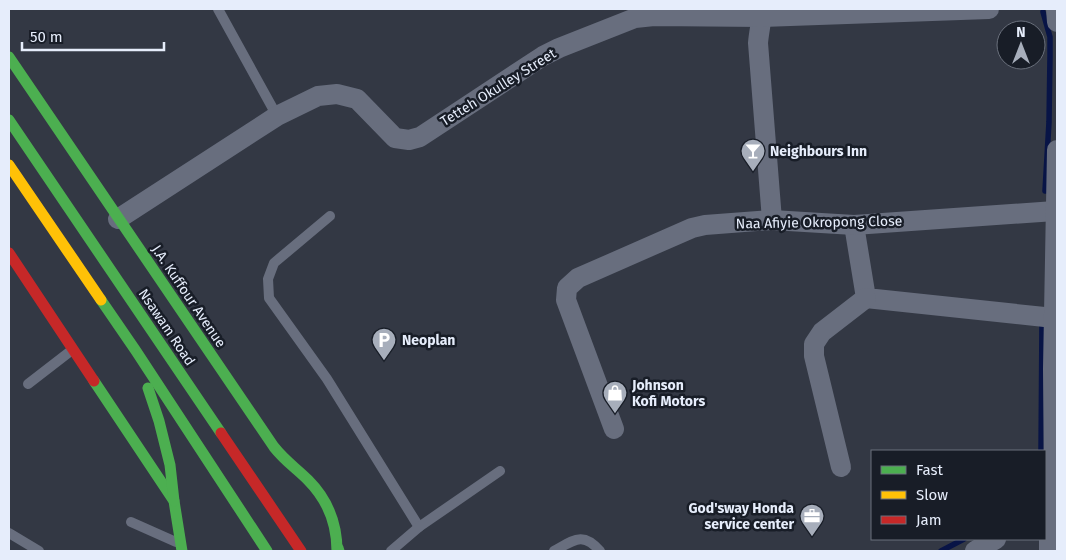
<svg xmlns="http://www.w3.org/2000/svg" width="1066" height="560" viewBox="0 0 1066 560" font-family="'Fira Sans',sans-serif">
	<rect width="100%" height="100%" fill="#333844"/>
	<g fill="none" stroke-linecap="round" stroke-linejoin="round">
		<!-- stream -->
		<g stroke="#081446" stroke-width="5.5">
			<path d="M1043 12 1050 37V56L1049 122 1045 191"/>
			<path d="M1041 451 1042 319"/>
			<path d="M941 551 964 539"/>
		</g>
		<!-- lane -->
		<g stroke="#686e7e" stroke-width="10">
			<path d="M218 9 277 116"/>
			<path d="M330 216 274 263 268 279 269 298 327 379 419 527"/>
			<path d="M28 384 72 350"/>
			<path d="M131 522 176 542"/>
			<path d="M9 533 39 551"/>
			<path d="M391 551 419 527 500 471"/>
			<path d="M554 551C574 540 583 531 600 551"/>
		</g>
		<!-- street -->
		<g stroke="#686e7e" stroke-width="20">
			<path d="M762 9C762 20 759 31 758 43L772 220"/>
			<path d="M1056 9 1057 22"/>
			<path d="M118 219 277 116 318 96 337 94 357 99 395 138 409 140 420 137 543 56 559 48 635 18 654 16 762 17 989 9"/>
			<path d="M854 225 866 298 1054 318"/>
			<path d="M614 429 566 300 567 288 578 278 692 228 705 225 772 220 854 225 1055 211"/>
			<path d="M841 467 814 356V344L822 332 866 298"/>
			<path d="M975 551 996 539"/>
			<path d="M1049 551V508L1054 491 1053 369 1057 150"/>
		</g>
		<!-- fast -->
		<g stroke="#4caf50" stroke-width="11">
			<path d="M9 57 274 447C285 461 296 468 308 480 327 499 337 524 337 551"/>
			<path d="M9 120 221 433"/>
			<path d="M101 300 136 351 267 551"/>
			<path d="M94 381 174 501 182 551"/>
			<path d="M148 388 159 421 170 465 174 501"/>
			<path d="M338 548 339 551"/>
		</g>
		<!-- slow -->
		<path stroke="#ffc107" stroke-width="11" d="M9 165 101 300"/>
		<!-- jam -->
		<g stroke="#c62828" stroke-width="11">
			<path d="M9 253 94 381"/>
			<path d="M221 433 301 551"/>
		</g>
	</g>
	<!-- icons -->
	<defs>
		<symbol id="bar-pin" viewBox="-11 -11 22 30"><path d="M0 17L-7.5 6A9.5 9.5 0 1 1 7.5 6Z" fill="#a7aebb" stroke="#181d27"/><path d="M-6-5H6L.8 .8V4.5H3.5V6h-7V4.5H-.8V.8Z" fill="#fff"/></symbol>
		<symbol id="parking-pin" viewBox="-11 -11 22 30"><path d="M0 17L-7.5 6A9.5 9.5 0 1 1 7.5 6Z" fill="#a7aebb" stroke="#181d27"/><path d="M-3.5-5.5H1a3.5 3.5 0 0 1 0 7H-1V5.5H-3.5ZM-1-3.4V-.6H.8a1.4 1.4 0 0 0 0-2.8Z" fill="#fff"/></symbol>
		<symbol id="shop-pin" viewBox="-11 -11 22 30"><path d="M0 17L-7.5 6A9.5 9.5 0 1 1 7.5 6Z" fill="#a7aebb" stroke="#181d27"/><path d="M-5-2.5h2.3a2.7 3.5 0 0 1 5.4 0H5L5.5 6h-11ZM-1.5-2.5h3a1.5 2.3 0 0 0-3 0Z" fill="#fff"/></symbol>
		<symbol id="office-pin" viewBox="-11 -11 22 30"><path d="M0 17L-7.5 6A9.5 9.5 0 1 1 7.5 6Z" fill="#a7aebb" stroke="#181d27"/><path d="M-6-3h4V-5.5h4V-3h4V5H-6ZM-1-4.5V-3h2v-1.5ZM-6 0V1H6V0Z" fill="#fff"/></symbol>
	</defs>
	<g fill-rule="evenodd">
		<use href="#bar-pin" x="739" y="137" width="28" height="38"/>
		<use href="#parking-pin" x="370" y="326" width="28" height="38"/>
		<use href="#shop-pin" x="601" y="379" width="28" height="38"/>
		<use href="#office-pin" x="798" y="502" width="28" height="38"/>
	</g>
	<g text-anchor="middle" stroke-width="5" stroke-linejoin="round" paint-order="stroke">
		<!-- street labels -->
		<g font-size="14" fill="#e6edfb" stroke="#181d27">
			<text transform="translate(498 87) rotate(-32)" y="5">Tetteh Okulley Street</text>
			<text transform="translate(819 222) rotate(-1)" y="5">Naa Afiyie Okropong Close</text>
			<text transform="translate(189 296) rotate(56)" y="5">J.A. Kuffour Avenue</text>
			<text transform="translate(167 327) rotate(56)" y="5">Nsawam Road</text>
		</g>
		<!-- poi labels -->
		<g font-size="14" font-weight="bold" fill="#e6edfb" stroke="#181d27" text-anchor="start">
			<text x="770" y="156">Neighbours Inn</text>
			<text x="402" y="345">Neoplan</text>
			<text x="632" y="390">Johnson<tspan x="632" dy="16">Kofi Motors</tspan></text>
			<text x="794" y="513" text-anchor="end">God'sway Honda<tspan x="794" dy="16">service center</tspan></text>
		</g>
	</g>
	<!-- border -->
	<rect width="1066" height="560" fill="none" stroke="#e6edfb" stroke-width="20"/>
	<!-- legend -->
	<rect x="871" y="450" width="175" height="90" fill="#181d27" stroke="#6a707c"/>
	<rect x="881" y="466" width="25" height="8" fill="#4caf50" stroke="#6a707c"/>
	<text x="916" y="475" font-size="15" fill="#e6edfb">Fast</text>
	<rect x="881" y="491" width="25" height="8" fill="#ffc107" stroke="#6a707c"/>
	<text x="916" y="500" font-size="15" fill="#e6edfb">Slow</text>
	<rect x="881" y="516" width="25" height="8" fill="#c62828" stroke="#6a707c"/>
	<text x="916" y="525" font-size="15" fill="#e6edfb">Jam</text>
	<!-- north arrow -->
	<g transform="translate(1021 45)"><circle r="24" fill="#181d27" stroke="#6a707c"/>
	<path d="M0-4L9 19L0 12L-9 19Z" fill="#a7aebb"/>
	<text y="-8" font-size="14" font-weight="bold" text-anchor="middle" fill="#e6edfb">N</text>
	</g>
	<!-- scale -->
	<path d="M22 42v8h142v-8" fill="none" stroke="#e6edfb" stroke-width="2.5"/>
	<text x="30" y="42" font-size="15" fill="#e6edfb" stroke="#181d27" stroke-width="4" paint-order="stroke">50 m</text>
</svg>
